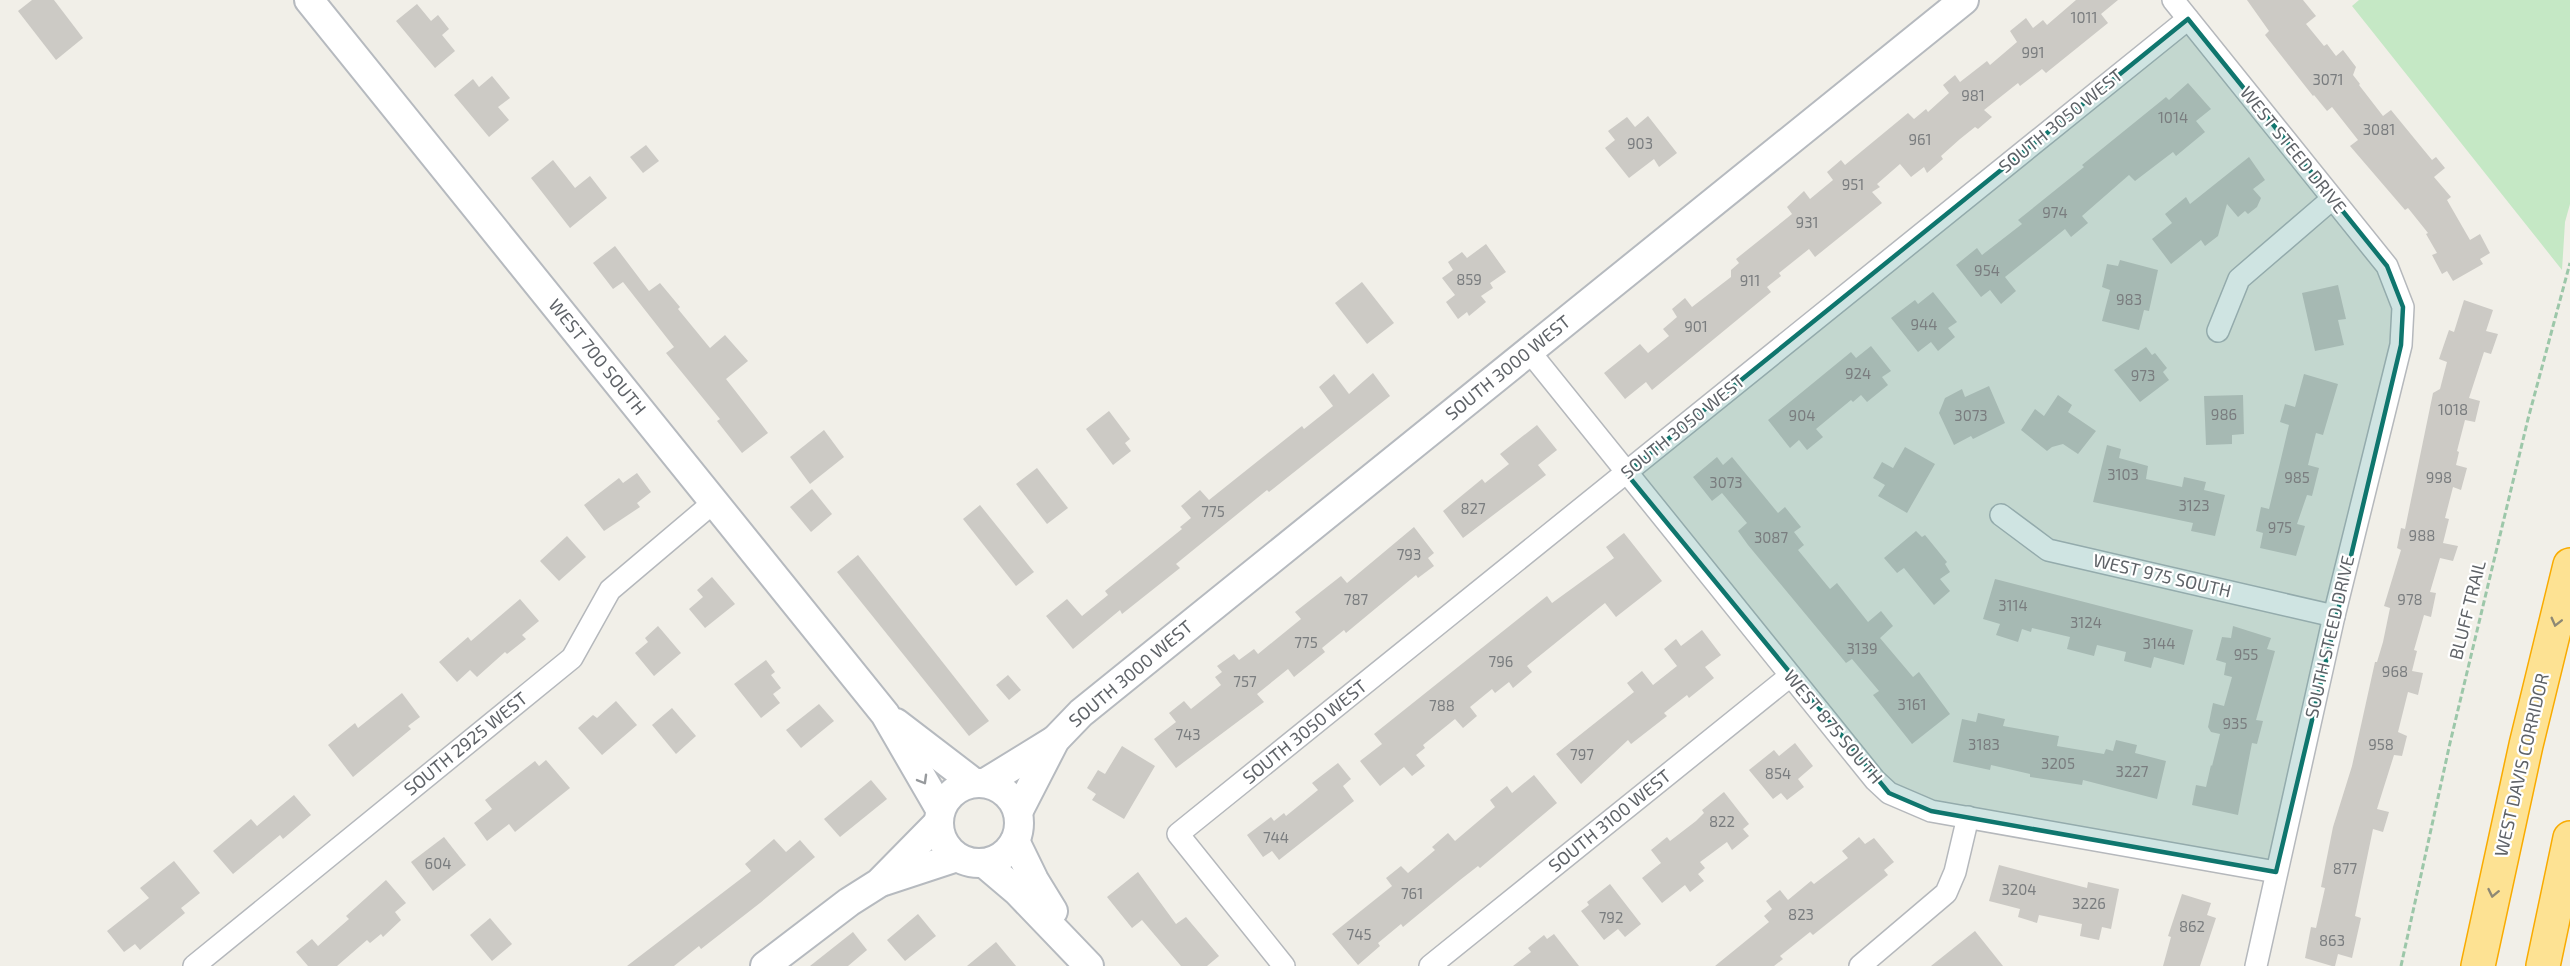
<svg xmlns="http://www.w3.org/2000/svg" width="2570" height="966" viewBox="0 0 2570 966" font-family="'Exo 2',sans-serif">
	<rect width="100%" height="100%" fill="#f1efe8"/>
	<!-- green -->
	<path fill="#c5e8c5" d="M2359 0H2570V204L2565 222 2562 270 2352 6Z"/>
	<!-- building -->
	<g fill="#cccac5">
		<path d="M32 0H54L83 38 56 60 18 11Z"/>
		<path d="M2076 0H2118L2101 14 2108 23 2046 73 2042 69 2020 86 2018 83 1984 110 1992 117 1978 129 1975 127 1960 139 1941 156 1943 159 1927 173 1924 167 1911 177 1900 164 1877 184 1880 187 1872 192 1882 203 1815 257 1809 249 1779 273 1781 276 1767 287 1771 292 1652 390 1646 382 1625 399 1604 373 1640 344 1648 353 1669 336 1663 329 1677 317 1672 309 1685 298 1692 307 1731 277V270L1739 263 1736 259 1792 214 1787 207 1804 191 1810 199 1833 180 1827 172 1841 160 1845 165 1908 113 1914 119 1926 109 1928 112 1949 93 1943 85 1955 75 1960 82 1987 61 1990 65 2017 42 2010 31 2026 18 2033 28 2043 20 2047 25Z"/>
		<path d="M2247 0H2303L2316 16 2306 24 2324 46 2327 44 2336 56 2343 50 2356 67 2353 75 2360 84 2359 85 2383 116 2391 110 2432 160 2436 157 2445 168 2434 177 2451 197 2447 200 2470 240 2480 234 2490 253 2480 259 2483 264 2453 281 2447 271 2442 274 2432 255 2437 253 2426 234 2428 233 2408 208 2405 210 2350 146 2358 140 2332 107 2327 111 2314 95 2313 96 2265 35 2269 31Z"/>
		<path d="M417 4 431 21 438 15 449 29 442 35 455 51 435 68 396 21Z"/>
		<path d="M492 76 510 98 498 107 509 120 489 137 454 95 473 79 479 87Z"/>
		<path d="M2188 83 2211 109 2196 121 2205 132 2176 156 2173 152 2135 181 2129 175 2082 216 2088 223 2071 237 2065 229 2005 277 2016 291 2001 304 1990 290 1981 297 1956 265 1977 248 1982 255 2022 224 2018 220 2084 167 2082 165 2166 97 2169 100Z"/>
		<path d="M1648 116 1677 153 1659 167 1654 159 1629 178 1605 148 1615 140 1608 131 1627 117 1635 127Z"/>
		<path d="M646 145 659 161 643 173 630 157Z"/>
		<path d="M2249 157 2265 180 2253 189 2261 198 2257 207 2248 214 2245 211 2238 217 2227 204 2218 236 2205 246 2201 240 2171 264 2152 239 2172 223 2165 214 2186 197 2190 204Z"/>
		<path d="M553 160 575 188 590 176 607 198 570 228 531 178Z"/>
		<path d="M1486 244 1506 272 1490 283 1493 288 1481 296 1486 302 1469 316 1467 312 1458 319 1446 302 1455 295 1442 278 1453 270 1448 262 1462 252 1467 258Z"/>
		<path d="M615 246 649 291 660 283 680 307 678 309 710 348 725 335 748 361 726 379 768 433 742 453 717 421 720 419 666 353 674 347 623 282 613 289 593 263Z"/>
		<path d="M2120 260 2158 270 2149 311 2144 310 2139 330 2102 321 2110 290 2102 287 2107 264 2118 266Z"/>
		<path d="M1362 282 1394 323 1367 344 1335 303Z"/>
		<path d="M2338 285 2346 319 2338 320 2344 345 2315 351 2302 293Z"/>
		<path d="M1933 292 1957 322 1948 328 1955 337 1938 351 1931 342 1918 352 1891 318 1915 300 1918 304Z"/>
		<path d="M2464 300 2493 310 2486 331 2498 334 2491 354 2484 352 2469 398 2480 401 2475 422 2465 420 2457 451 2459 452 2456 465 2467 468 2461 490 2453 487 2445 518 2449 519 2443 543 2458 546 2453 561 2440 558 2430 592 2436 593 2431 617 2424 615 2414 650 2417 651 2412 671 2423 673 2418 695 2408 692 2398 732 2407 736 2402 756 2394 755 2377 809 2389 812 2383 832 2373 829 2355 916 2361 918 2352 958 2338 954 2335 966H2332L2305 958 2311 927 2316 928 2325 888 2321 887 2333 827 2352 766 2375 662H2377L2383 642 2390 608 2384 606 2401 550 2397 548 2401 528 2405 529 2433 393 2440 389 2447 362 2439 359 2449 330 2454 332Z"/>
		<path d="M1871 346 1891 371 1882 377 1888 385 1867 402 1861 395 1853 402 1851 400 1816 429 1823 437 1807 450 1799 440 1790 448 1768 420 1851 352 1856 358Z"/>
		<path d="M2146 347 2152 355 2155 353 2167 368 2163 372 2169 380 2140 402 2114 370Z"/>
		<path d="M1373 373 1390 396 1269 492 1267 490 1176 564 1180 568 1122 614 1120 610 1073 649 1046 616 1067 599 1082 616 1108 595 1105 591 1182 529 1180 527 1191 518 1181 506 1200 490 1209 500 1302 426 1304 429 1333 406 1319 387 1334 374 1349 394Z"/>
		<path d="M2304 374 2338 384 2323 435 2316 433 2308 465 2319 468 2312 496 2307 495 2297 524 2305 526 2296 556 2260 548 2263 533 2256 531 2261 507 2269 509 2289 425 2280 422 2285 404 2295 407Z"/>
		<path d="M1989 386 2005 423 1973 439 1971 436 1954 445 1939 413 1945 398 1962 389 1965 397Z"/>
		<path d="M2058 395 2072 405 2068 412 2096 431 2078 454 2063 444 2052 447 2047 451 2021 430 2035 409 2044 416Z"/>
		<path d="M2243 395 2244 434 2232 435V444L2206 445 2204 396Z"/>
		<path d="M1109 411 1130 439 1125 443 1131 451 1113 465 1086 429Z"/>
		<path d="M1537 425 1557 450 1538 465 1546 475 1463 538 1443 511 1482 479 1485 483 1509 464 1500 454Z"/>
		<path d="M824 430 844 457 810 484 790 457Z"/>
		<path d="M2107 445 2121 449 2119 458 2148 466 2146 479 2182 487 2184 477 2206 482 2204 490 2225 495 2215 536 2191 531 2193 523 2093 502Z"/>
		<path d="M1905 447 1935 464 1907 513 1878 496 1885 485 1873 478 1882 462 1893 468Z"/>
		<path d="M1717 457 1723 465 1732 457 1778 513 1785 507 1801 527 1794 532 1804 545 1798 550 1830 589 1837 583 1868 622 1881 611 1893 626 1880 638 1913 677 1919 672 1950 714 1912 744 1873 695 1879 691 1852 659 1846 663 1748 545 1738 531 1747 523 1722 493 1712 501 1693 477Z"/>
		<path d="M1037 468 1068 508 1047 524 1016 484Z"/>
		<path d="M637 473 651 492 637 503 640 507 604 531 584 505 619 478 623 483Z"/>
		<path d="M812 489 832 514 811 532 790 507Z"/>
		<path d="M980 505 1034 572 1016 586 963 519Z"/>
		<path d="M1414 527 1434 553 1428 558 1434 566 1418 578 1416 575 1346 633 1344 630 1322 648 1325 652 1294 677 1288 669 1257 694 1264 702 1176 768 1154 739 1176 722 1169 713 1184 701 1191 709 1221 685 1215 677 1222 672 1217 666 1234 654 1239 660 1254 649 1258 654 1301 619 1295 612 1341 576 1347 583Z"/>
		<path d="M1916 531 1922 537 1925 535 1947 562 1945 564 1950 572 1940 579 1950 591 1934 605 1904 568 1897 573 1884 558Z"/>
		<path d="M1624 533 1662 581 1616 617 1605 603 1527 666 1532 672 1513 688 1509 682 1495 693 1492 689 1470 707 1477 716 1463 728 1455 719 1423 745 1425 748 1416 755 1425 766 1412 776 1404 767 1380 786 1360 761 1382 744 1374 734 1547 596 1552 603 1614 558 1606 547Z"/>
		<path d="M567 536 586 557 559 581 540 561Z"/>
		<path d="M858 555 989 721 969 736 837 572Z"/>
		<path d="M712 577 735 604 705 628 689 609 703 597 697 590Z"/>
		<path d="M1995 579 2193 630 2184 665 2154 657 2151 668 2124 661 2126 652 2097 645 2094 656 2067 649 2070 637 2032 628 2031 632 2022 629 2018 642 1996 635 2000 624 1983 619Z"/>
		<path d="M520 599 539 621 522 635 526 639 507 654 505 652 477 677 470 670 457 682 439 662 468 637 471 641Z"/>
		<path d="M658 626 681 653 654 676 635 653 648 642 645 638Z"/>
		<path d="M2233 626 2271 638 2267 649 2275 651 2256 720 2263 721 2257 744 2252 743 2238 815 2192 805 2196 785 2206 787 2211 765 2212 766 2220 734 2211 732 2208 727 2213 703 2224 706 2232 677 2224 675 2226 663 2216 660 2222 637 2231 638Z"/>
		<path d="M1702 630 1721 655 1705 667 1714 678 1689 698 1687 695 1664 713 1667 716 1631 744 1628 740 1581 784 1556 754 1634 692 1627 683 1642 671 1653 685 1677 666 1664 649 1676 639 1681 646Z"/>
		<path d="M766 660 775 672 771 675 781 688 773 694 780 703 761 718 734 684Z"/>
		<path d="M1008 675 1021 690 1009 700 996 685Z"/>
		<path d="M402 693 420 717 408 726 411 729 353 777 328 745 355 723 358 728Z"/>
		<path d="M616 701 637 725 602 755 578 728 593 715 597 718Z"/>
		<path d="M819 704 834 721 801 748 786 730Z"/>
		<path d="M672 708 696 736 676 754 652 725Z"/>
		<path d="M1978 713 2005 719 2003 726 2059 736 2057 746 2104 754 2106 749 2113 751 2116 740 2137 745 2135 753 2166 761 2157 799 2083 780 2082 785 2030 777V774L1991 765 1990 770 1953 762 1962 719 1976 722Z"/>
		<path d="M1795 743 1813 766 1798 779 1804 787 1787 800 1781 793 1773 799 1749 770 1774 750 1779 756Z"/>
		<path d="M1122 746 1155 766 1124 819 1092 800 1096 794 1087 788 1098 770 1105 774Z"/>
		<path d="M546 760 570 788 515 832 509 824 487 841 474 823 492 809 485 800 535 761 539 766Z"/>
		<path d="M1338 763 1351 779 1343 786 1354 801 1279 860 1272 851 1263 857 1247 835 1271 817 1274 821 1284 813 1286 816 1318 790 1312 783Z"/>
		<path d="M1534 775 1557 803 1480 868 1478 866 1460 880 1403 927 1401 924 1378 943 1380 946 1358 965 1332 934 1392 886 1386 878 1401 866 1408 873 1435 850 1432 847 1448 833 1455 841 1495 807 1490 800 1507 786 1512 793Z"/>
		<path d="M871 780 887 799 840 837 824 819Z"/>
		<path d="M1724 792 1749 824 1743 829 1749 836 1732 850 1727 842 1700 862 1705 868 1698 874 1704 881 1690 892 1685 885 1662 903 1642 878 1661 863 1651 850 1667 837 1670 841 1696 821 1704 813 1702 810Z"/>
		<path d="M294 795 311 815 283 839 280 835 233 874 213 851 251 819 257 826Z"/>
		<path d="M444 837 466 865 433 891 411 862Z"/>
		<path d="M1859 837 1865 844 1874 838 1894 862 1884 870 1888 875 1813 935 1810 932 1780 956 1783 959 1774 966H1715L1769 922 1764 916 1772 909 1766 901 1780 890 1788 900 1811 881 1814 884 1848 858 1842 851Z"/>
		<path d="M774 839 786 852 800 840 815 857 760 903 701 949 699 946 674 966H627L751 871 745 864Z"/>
		<path d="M174 861 200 893 181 908 185 913 140 950 135 944 124 952 107 931 149 898 140 888Z"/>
		<path d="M1999 865 2087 888 2088 882 2119 889 2111 929 2102 927 2099 940 2080 936 2082 924 2039 915 2037 923 2018 917 2020 909 1989 901Z"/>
		<path d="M1138 872 1176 924 1186 917 1219 956 1207 966H1181L1142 920 1132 928 1107 897Z"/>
		<path d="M386 880 406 903 395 912 401 920 383 937 381 934 370 943 367 940 337 966H308L296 952 312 939 318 946 349 919 346 916Z"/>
		<path d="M1610 884 1641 924 1625 937 1618 929 1604 940 1581 911 1589 905 1587 902Z"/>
		<path d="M2182 894 2211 903 2207 915 2216 918 2200 966H2163L2171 937 2168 936Z"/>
		<path d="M918 914 936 936 905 961 887 940Z"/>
		<path d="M490 918 512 944 492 961 470 935Z"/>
		<path d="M1975 931 2003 966H1931Z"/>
		<path d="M853 932 867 950 848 966H810Z"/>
		<path d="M1554 934 1579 966H1513L1531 952 1528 948 1544 935 1547 939Z"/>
		<path d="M996 942 1016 966H967Z"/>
	</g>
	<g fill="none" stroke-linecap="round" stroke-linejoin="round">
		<defs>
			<g id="street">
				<path d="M2173 0 2387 266 2403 307 2401 345 2334 616 2256 966"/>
				<path d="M2218 331 2239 279 2332 199"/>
				<path d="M1529 351 1875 780 1889 793 1931 811 2276 872"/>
				<path d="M2001 515 2048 550 2334 616"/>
				<path d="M194 966 572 658 610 590 714 502"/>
				<path d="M1284 966 1178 834 2188 19"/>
				<path d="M1430 966 1790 676"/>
				<path d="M1860 966 1946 893 1955 872 1968 817"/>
			</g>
			<g id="secondary">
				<path d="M309 0 885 714 940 809"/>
				<path d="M896 723 973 782"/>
				<circle cx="979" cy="823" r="40"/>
				<path d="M985 783 1055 740"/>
				<path d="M1018 812 1055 740 1081 713 1964 0"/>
				<path d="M1015 841 1034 880 1053 911"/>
				<path d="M984 863 1017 891 1089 966"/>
				<path d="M884 881 957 857"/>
				<path d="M765 966 849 902 879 883 938 823"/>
			</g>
			<g id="highway">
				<path d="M2478 966 2526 745 2570 565"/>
				<path d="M2543 966 2570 838"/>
			</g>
		</defs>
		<!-- street casing -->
		<use href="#street" stroke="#b5b8bc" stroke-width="24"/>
		<!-- secondary casing -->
		<use href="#secondary" stroke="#b6babf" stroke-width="32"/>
		<!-- highway casing -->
		<use href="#highway" stroke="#f9ab00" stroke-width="36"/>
		<!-- path -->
		<path stroke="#9cc7a9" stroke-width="3" stroke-dasharray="6 3" stroke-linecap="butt" d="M2401 966 2450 743 2528 419 2570 263"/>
		<!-- street -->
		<use href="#street" stroke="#fff" stroke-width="21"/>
		<!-- secondary -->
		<use href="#secondary" stroke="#fff" stroke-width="28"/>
		<!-- highway -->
		<use href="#highway" stroke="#fde293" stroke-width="33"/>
	</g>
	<!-- one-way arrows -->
	<defs><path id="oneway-chevron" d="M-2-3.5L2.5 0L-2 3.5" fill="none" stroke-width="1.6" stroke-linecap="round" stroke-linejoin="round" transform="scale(1.5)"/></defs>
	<g stroke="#8e8975">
		<use href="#oneway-chevron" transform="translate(2556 622) rotate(104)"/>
		<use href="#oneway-chevron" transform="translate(2493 893) rotate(102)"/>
	</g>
	<use stroke="#979a9d" href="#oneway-chevron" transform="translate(923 780) rotate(60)"/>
	<!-- marked area -->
	<path fill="#0f766e" fill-opacity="0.2" stroke="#0f766e" stroke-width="4.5" stroke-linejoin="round" d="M2188 19 2387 266 2403 307 2401 345 2276 872 1931 811 1889 793 1626 473Z"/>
	<g text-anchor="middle" stroke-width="4.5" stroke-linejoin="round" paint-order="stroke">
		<!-- number labels -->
		<g font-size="15" fill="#7a7d7f">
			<text x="2084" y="23">1011</text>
			<text x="2033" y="58">991</text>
			<text x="2328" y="85">3071</text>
			<text x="1973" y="101">981</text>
			<text x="2173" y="123">1014</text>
			<text x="2379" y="135">3081</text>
			<text x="1920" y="145">961</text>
			<text x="1640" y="149">903</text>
			<text x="1853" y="190">951</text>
			<text x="2055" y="218">974</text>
			<text x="1807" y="228">931</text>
			<text x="1987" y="276">954</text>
			<text x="1469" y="285">859</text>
			<text x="1750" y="286">911</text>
			<text x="2129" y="305">983</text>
			<text x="1924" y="330">944</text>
			<text x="1696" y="332">901</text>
			<text x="1858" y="379">924</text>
			<text x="2143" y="381">973</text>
			<text x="2453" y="415">1018</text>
			<text x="2224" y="420">986</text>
			<text x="1802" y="421">904</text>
			<text x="1971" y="421">3073</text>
			<text x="2123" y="480">3103</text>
			<text x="2297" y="483">985</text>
			<text x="2439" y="483">998</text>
			<text x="1726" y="488">3073</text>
			<text x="2194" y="511">3123</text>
			<text x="1473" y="514">827</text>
			<text x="1213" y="517">775</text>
			<text x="2280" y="533">975</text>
			<text x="2422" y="541">988</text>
			<text x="1771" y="543">3087</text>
			<text x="1409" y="560">793</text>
			<text x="1356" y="605">787</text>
			<text x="2410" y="605">978</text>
			<text x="2013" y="611">3114</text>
			<text x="2086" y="628">3124</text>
			<text x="1306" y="648">775</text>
			<text x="2159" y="649">3144</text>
			<text x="1862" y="654">3139</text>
			<text x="2246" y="660">955</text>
			<text x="1501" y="667">796</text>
			<text x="2395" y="677">968</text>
			<text x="1245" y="687">757</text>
			<text x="1912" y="710">3161</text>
			<text x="1442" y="711">788</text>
			<text x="2235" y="729">935</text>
			<text x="1188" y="740">743</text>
			<text x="1984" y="750">3183</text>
			<text x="2381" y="750">958</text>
			<text x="1582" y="760">797</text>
			<text x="2058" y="769">3205</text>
			<text x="2132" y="777">3227</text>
			<text x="1778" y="779">854</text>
			<text x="1722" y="827">822</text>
			<text x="1276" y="843">744</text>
			<text x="438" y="869">604</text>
			<text x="2345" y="874">877</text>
			<text x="2019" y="895">3204</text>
			<text x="1412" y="899">761</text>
			<text x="2089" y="909">3226</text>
			<text x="1801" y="920">823</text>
			<text x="1611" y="923">792</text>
			<text x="2192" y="932">862</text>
			<text x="1359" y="940">745</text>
			<text x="2332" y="946">863</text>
		</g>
		<!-- street labels -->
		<g font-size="18" fill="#5f6368" stroke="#fff">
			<text transform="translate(2061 121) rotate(-39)" y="6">SOUTH 3050 WEST</text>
			<text transform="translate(2293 150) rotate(51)" y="6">WEST STEED DRIVE</text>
			<text transform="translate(597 357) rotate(51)" y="6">WEST 700 SOUTH</text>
			<text transform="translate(1508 368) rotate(-39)" y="6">SOUTH 3000 WEST</text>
			<text transform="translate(1683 427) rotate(-39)" y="6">SOUTH 3050 WEST</text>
			<text transform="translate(2162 576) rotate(13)" y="6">WEST 975 SOUTH</text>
			<text transform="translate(2468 610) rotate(-76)" y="6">BLUFF TRAIL</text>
			<text transform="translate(2330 637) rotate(-77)" y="6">SOUTH STEED DRIVE</text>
			<text transform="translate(1131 674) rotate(-40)" y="6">SOUTH 3000 WEST</text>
			<text transform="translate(1833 727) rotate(50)" y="6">WEST 875 SOUTH</text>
			<text transform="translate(1305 732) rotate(-39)" y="6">SOUTH 3050 WEST</text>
			<text transform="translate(466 744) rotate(-39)" y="6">SOUTH 2925 WEST</text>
			<text transform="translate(2522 765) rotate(-77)" y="6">WEST DAVIS CORRIDOR</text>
			<text transform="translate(1610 821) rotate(-39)" y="6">SOUTH 3100 WEST</text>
		</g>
	</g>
</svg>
